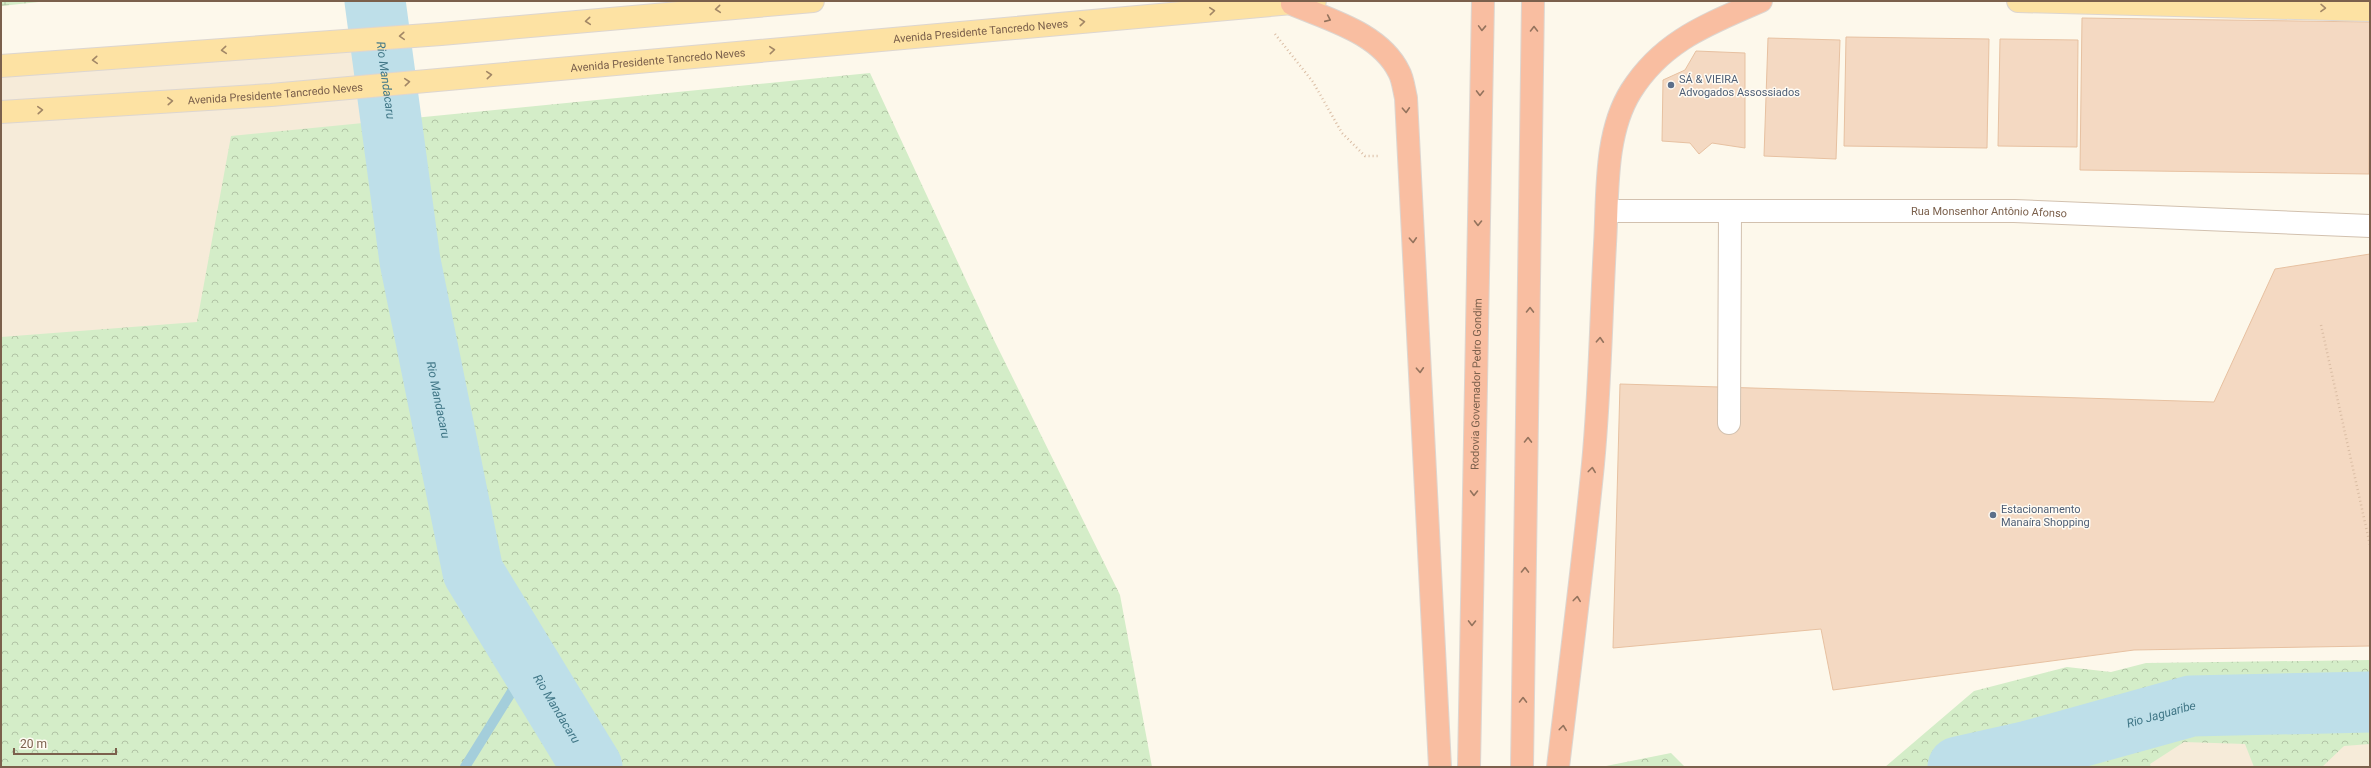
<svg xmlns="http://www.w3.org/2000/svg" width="2371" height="768" viewBox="0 0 2371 768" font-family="Roboto,sans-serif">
	<defs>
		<pattern id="forest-crowns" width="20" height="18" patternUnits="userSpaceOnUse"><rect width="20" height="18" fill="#d4edc8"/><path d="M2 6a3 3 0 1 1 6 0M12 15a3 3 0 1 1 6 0" fill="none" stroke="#b1c3a5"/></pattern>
		<pattern id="wetland-marsh" width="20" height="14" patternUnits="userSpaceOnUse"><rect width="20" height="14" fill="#d4edc8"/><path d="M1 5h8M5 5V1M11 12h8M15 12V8" fill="none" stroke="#b1c3a5"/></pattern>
	</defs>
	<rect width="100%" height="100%" fill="#fdf8eb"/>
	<!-- residential -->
	<g fill="#f6ebd9">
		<path d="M357 40 477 322 1 349V62Z"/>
		<path d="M2370 726V767H2068L2171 736Z"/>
	</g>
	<!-- forest -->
	<g fill="url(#forest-crowns)">
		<path d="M870 73 992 336 1120 595 1152 767H1V337L197 322 231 136Z"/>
		<path d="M2370 660V744L2344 746 2322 767H2254L2245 744 2184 742 2150 764 2151 767H1885L1974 691 2067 667 2111 672 2146 663Z"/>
		<path d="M1671 753 1685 767H1601Z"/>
	</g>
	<!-- wetland -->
	<path fill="url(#wetland-marsh)" d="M1 1H48L1 6Z"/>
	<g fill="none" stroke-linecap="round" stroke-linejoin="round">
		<!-- stream -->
		<path stroke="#a4cedb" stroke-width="10" d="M465 767 529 664"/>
		<!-- river -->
		<g stroke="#bedfe9" stroke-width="61">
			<path id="s1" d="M375 1 410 261 473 572 592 767"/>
			<path id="s2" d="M1958 767 2029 751 2191 706 2370 702"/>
		</g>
	</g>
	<!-- building -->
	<g fill="#f4d9c2" stroke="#e7c1a1">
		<path d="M2082 18 2370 22 2369 174 2080 170Z"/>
		<path d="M1846 37 1989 39 1987 148 1844 146Z"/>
		<path d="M1768 38 1840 40 1836 159 1764 156Z"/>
		<path d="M2000 39 2078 40 2077 147 1998 146Z"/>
		<path d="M1696 51 1745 53V148L1712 143 1699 154 1690 143 1662 141 1663 80 1685 70Z"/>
		<path d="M2370 254V646L2134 650 1833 690 1821 629 1613 648 1620 384 2214 402 2275 269Z"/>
	</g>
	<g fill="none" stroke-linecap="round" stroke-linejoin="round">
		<defs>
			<g id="minor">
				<path id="s3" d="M1607 211H2014L2370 226"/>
				<path d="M1729 423 1730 211"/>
			</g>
			<g id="major">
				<path d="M2018 1 2370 10"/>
				<path d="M1 66 441 34 813 1"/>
				<path id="s4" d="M1 112 271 95 1315 1"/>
			</g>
			<g id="highway">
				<path d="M1292 4C1329 20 1380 33 1399 72 1403 79 1404 90 1406 98L1440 767"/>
				<path id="s5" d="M1469 767 1483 1"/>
				<path d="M1522 767 1533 1"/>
				<path d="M1558 767C1570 666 1583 565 1593 464 1600 391 1601 317 1605 244 1608 195 1604 134 1631 91 1663 40 1709 24 1761 1"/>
			</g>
		</defs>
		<!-- minor casing -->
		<use href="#minor" stroke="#d2c1af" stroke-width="24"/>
		<!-- major casing -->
		<use href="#major" stroke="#ddd6d0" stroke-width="24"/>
		<!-- highway casing -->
		<use href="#highway" stroke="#ddd6d0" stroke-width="24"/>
		<!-- path -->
		<g stroke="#dabda4" stroke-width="2.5" stroke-dasharray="1 3" stroke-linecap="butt">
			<path d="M1275 34 1313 82 1342 133 1365 156H1380"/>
			<path d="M2321 325 2370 545"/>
		</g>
		<!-- minor -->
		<use href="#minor" stroke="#fff" stroke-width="22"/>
		<!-- major -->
		<use href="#major" stroke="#fde2a3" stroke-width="22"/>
		<!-- highway -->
		<use href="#highway" stroke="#f9bea1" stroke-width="22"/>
	</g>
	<!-- one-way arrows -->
	<defs><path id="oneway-chevron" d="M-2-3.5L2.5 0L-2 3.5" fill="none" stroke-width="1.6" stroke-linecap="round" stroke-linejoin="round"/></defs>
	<g stroke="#a28766">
		<use href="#oneway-chevron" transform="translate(2323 8) rotate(1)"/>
		<use href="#oneway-chevron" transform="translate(718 9) rotate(175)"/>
		<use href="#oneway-chevron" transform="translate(1212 11) rotate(-5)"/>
		<use href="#oneway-chevron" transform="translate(588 21) rotate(175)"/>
		<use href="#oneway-chevron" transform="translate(1082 22) rotate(-5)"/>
		<use href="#oneway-chevron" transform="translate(402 36) rotate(176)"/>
		<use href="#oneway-chevron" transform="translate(224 50) rotate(175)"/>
		<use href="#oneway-chevron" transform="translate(772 50) rotate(-5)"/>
		<use href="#oneway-chevron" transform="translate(95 60) rotate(176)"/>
		<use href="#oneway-chevron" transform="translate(489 75) rotate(-5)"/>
		<use href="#oneway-chevron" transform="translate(407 82) rotate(-5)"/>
		<use href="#oneway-chevron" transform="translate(170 101) rotate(-4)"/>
		<use href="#oneway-chevron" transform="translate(40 110) rotate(-4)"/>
	</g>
	<g stroke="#94735d">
		<use href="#oneway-chevron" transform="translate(1328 19) rotate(24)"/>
		<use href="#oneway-chevron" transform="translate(1482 28) rotate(92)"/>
		<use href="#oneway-chevron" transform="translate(1534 29) rotate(-90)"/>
		<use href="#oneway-chevron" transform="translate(1480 93) rotate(91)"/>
		<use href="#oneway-chevron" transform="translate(1406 110) rotate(87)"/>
		<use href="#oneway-chevron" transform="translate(1478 223) rotate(91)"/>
		<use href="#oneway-chevron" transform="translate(1413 240) rotate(87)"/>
		<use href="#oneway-chevron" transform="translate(1530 310) rotate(-89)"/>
		<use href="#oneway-chevron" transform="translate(1600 340) rotate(-87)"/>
		<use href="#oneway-chevron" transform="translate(1420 370) rotate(87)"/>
		<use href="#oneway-chevron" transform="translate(1528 440) rotate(-89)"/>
		<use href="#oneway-chevron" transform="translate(1592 470) rotate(-83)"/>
		<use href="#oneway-chevron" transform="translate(1474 493) rotate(91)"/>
		<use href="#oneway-chevron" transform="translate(1525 570) rotate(-89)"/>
		<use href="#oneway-chevron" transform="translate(1577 599) rotate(-83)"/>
		<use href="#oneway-chevron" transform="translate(1472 623) rotate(91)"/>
		<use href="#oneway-chevron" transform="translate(1523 700) rotate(-89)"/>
		<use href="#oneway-chevron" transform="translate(1563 728) rotate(-83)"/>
	</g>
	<!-- markers -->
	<g fill="#5c6f8a" stroke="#fffbf3" stroke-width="1.5">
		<circle cx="1671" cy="85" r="4"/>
		<circle cx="1993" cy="515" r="4"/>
	</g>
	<g text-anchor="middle" stroke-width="3" stroke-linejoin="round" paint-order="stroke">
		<!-- street labels -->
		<g font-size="11" fill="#7b604c" stroke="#fffbf3">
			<text dy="4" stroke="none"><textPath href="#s4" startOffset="983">Avenida Presidente Tancredo Neves</textPath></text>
			<text dy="4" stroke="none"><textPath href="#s4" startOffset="659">Avenida Presidente Tancredo Neves</textPath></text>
			<text dy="4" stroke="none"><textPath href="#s4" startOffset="275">Avenida Presidente Tancredo Neves</textPath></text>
			<text dy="4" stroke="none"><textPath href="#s3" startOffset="382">Rua Monsenhor Antônio Afonso</textPath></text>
			<text dy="4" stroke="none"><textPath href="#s5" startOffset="383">Rodovia Governador Pedro Gondim</textPath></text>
		</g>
		<!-- service labels -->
		<g font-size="11" fill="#4e5e75" stroke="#fffbf3" text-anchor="start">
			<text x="1679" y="83">SÁ &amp; VIEIRA<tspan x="1679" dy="13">Advogados Assossiados</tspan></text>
			<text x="2001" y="513">Estacionamento<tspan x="2001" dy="13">Manaíra Shopping</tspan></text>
		</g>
		<!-- water labels -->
		<g font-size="12" font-style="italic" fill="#417787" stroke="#fffbf3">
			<text dy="4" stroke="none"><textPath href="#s1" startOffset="80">Rio Mandacaru</textPath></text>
			<text dy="4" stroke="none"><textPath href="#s1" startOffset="404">Rio Mandacaru</textPath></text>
			<text dy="4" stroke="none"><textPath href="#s1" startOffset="740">Rio Mandacaru</textPath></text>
			<text dy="4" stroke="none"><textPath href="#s2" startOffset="210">Rio Jaguaribe</textPath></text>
		</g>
	</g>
	<!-- border -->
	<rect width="2371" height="768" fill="none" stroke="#7b604c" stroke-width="4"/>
	<!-- scale -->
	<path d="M14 748v6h102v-6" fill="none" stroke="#7b604c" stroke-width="2"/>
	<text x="20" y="748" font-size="12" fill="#7b604c" stroke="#fffbf3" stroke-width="3" paint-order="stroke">20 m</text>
</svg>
